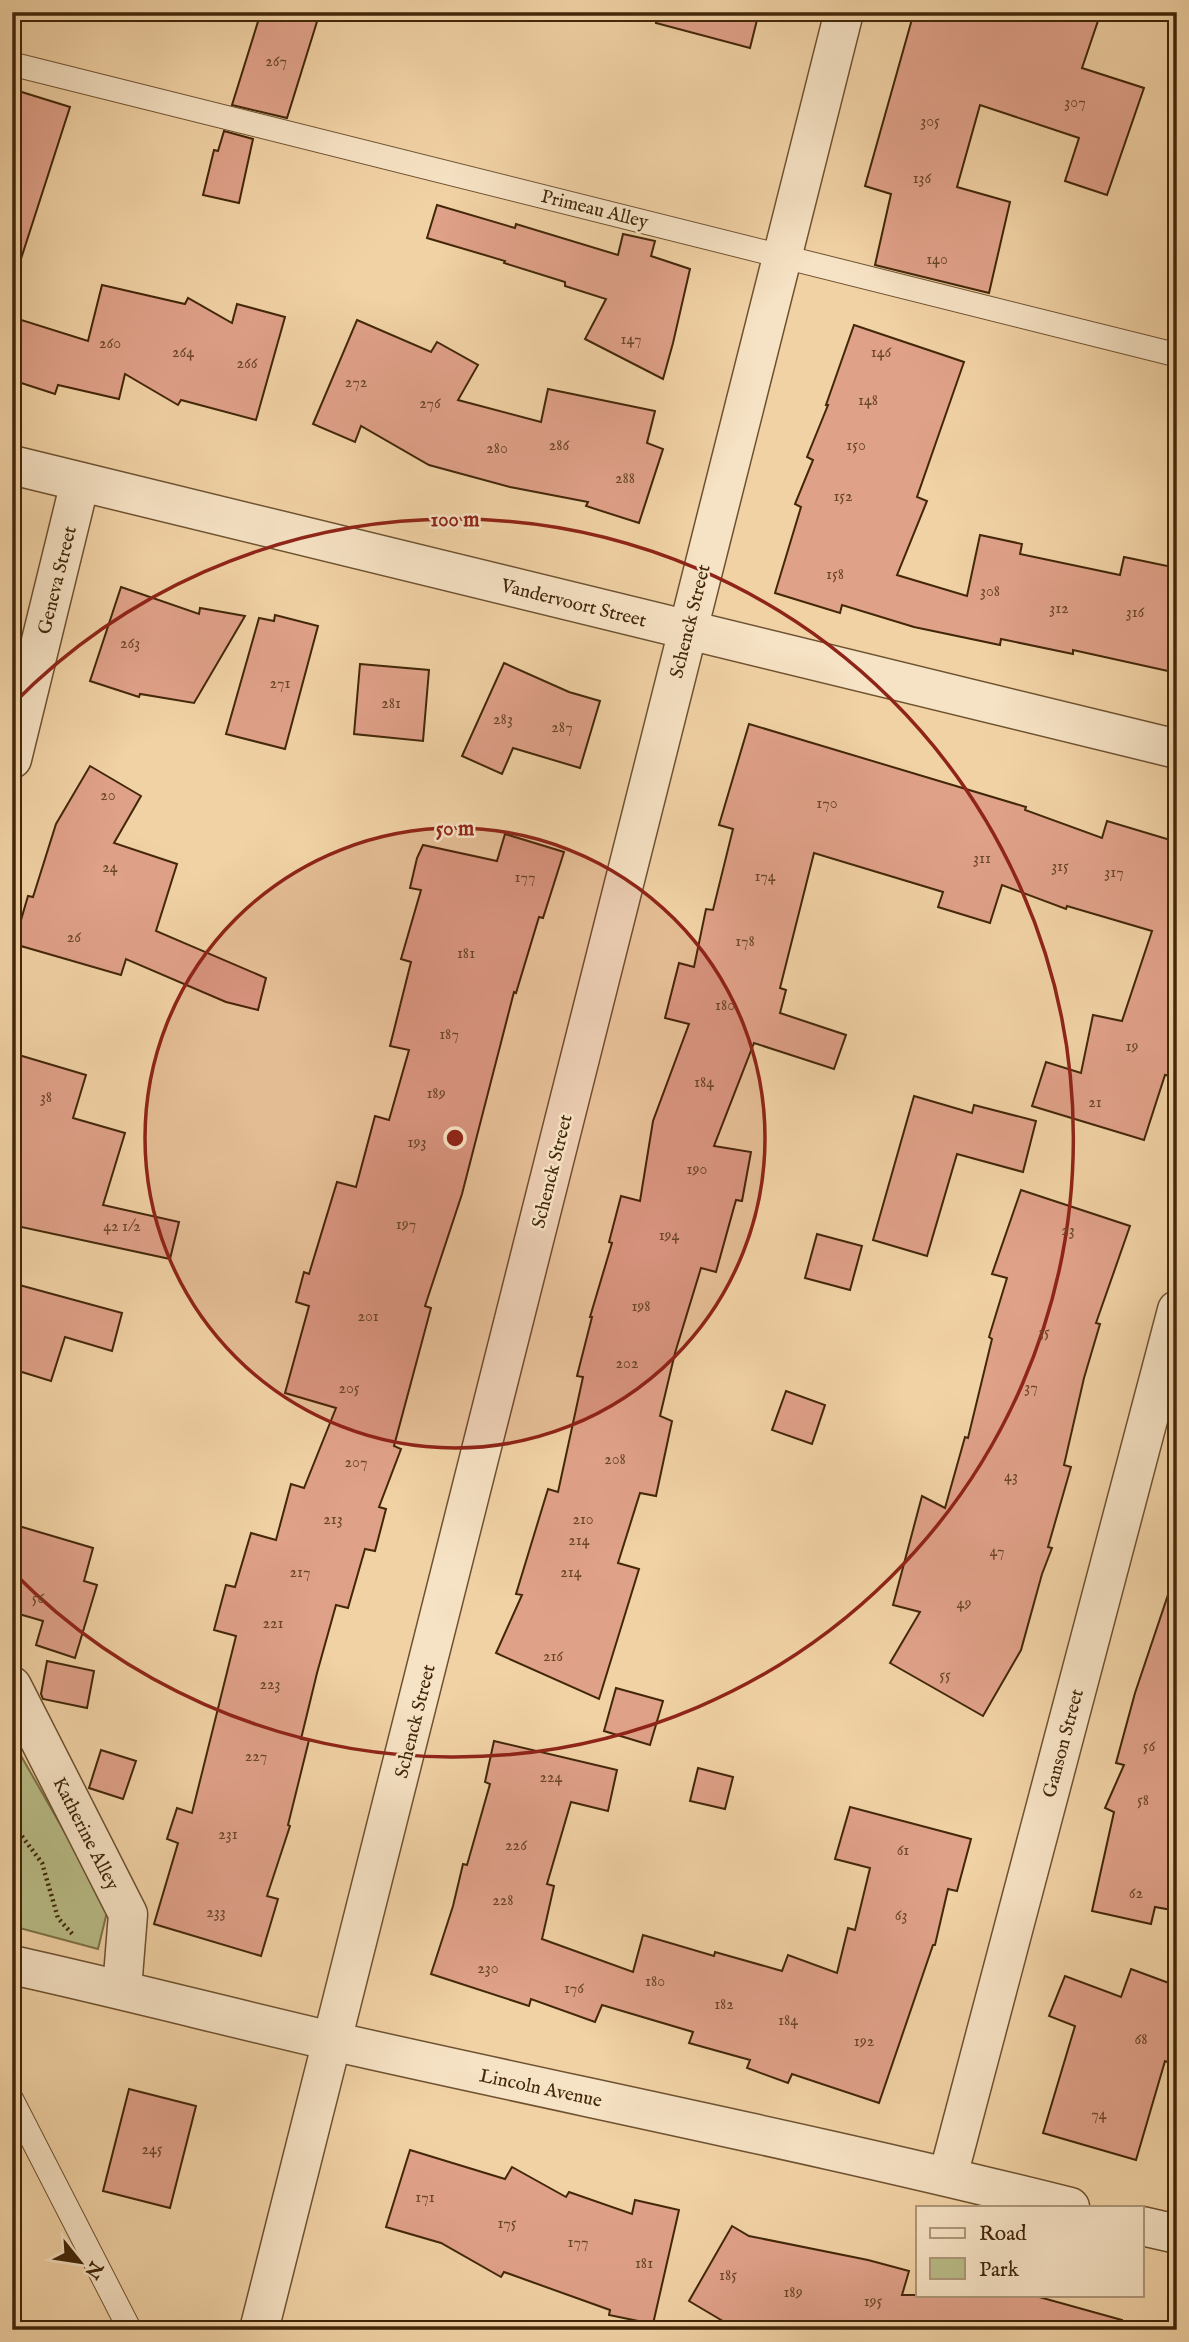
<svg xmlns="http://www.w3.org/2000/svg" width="1189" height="2342" viewBox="0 0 1189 2342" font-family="'IM FELL English',serif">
	<rect width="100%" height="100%" fill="#f1d2a5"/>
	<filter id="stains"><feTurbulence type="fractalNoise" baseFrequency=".00286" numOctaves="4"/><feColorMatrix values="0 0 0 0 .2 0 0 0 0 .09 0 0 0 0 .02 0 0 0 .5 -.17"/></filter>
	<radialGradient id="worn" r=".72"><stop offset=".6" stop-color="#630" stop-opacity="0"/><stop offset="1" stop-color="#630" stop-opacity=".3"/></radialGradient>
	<!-- green -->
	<path fill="#b8bc87" stroke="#7d7248" stroke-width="2" d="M12 1740 108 1908 98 1949 12 1926Z"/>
	<!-- building -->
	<g fill="#e0a189" stroke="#422709" stroke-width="2">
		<path d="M261 12H320L287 118 232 105Z"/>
		<path d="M657 12H759L750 48 656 23Z"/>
		<path d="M914 12H1101L1082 68 1144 88 1107 195 1065 181 1079 138 980 105 957 187 1010 202 989 293 875 265 891 194 865 186Z"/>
		<path d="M12 89 70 107 19 265 12 264Z"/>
		<path d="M224 131 253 139 239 203 203 195 214 150 218 151Z"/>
		<path d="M437 205 515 228 516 224 618 255 623 234 655 241 651 256 690 269 673 343 663 379 585 339 606 299 565 286V282L504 263 505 261 427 238Z"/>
		<path d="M102 285 185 304 188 298 232 323 237 304 285 317 256 420 181 400 178 405 125 374 119 399 58 385 55 394 12 380V317L88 341Z"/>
		<path d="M357 320 431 352 437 342 478 365 458 400 541 422 548 389 655 411 647 443 663 449 639 523 586 506 588 502 510 487 429 465 361 426 355 442 313 424Z"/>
		<path d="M854 325 964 362 917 497 927 501 897 575 967 596 980 535 1022 544 1020 554 1120 575 1124 557 1177 568V673L1073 650V654L1001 639 1000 645 914 627 842 605 840 613 775 593 801 507 795 504 813 460 807 457 828 405H826Z"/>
		<path d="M121 587 199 614 200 608 245 616 194 703 140 694 139 697 90 681Z"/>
		<path d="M275 615 318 626 285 749 226 734 259 618 274 621Z"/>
		<path d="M504 663 569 692 600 701 580 768 513 748 502 774 462 756Z"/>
		<path d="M360 664 429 670 423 741 354 734Z"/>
		<path d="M749 724 1026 807 1025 810 1102 838 1107 821 1177 842V1077L1165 1075 1144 1140 1032 1106 1046 1062 1081 1073 1093 1015 1122 1021 1152 931 1067 906 1066 909 1002 885 990 923 938 907 943 892 814 853 780 988 786 990 780 1013 846 1035 834 1069 754 1043 714 1146 751 1152 742 1201 736 1200 716 1272 701 1268 675 1353 660 1416 672 1421 656 1496 640 1493 618 1563 639 1569 599 1699 496 1653 522 1595 516 1594 548 1489 558 1492 583 1377 577 1376 592 1317H590L612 1243 609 1242 621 1196 640 1201 653 1121 689 1024 665 1018 679 963 694 967 706 909 713 910 733 829 719 825Z"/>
		<path d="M90 766 141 796 114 843 177 864 156 931 266 978 258 1010 226 1002 126 959 121 975 14 944 28 896 33 897 56 824Z"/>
		<path d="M505 834 564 852 543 918 539 917 516 993 514 992 462 1194 425 1306 431 1308 394 1446 401 1449 379 1507 386 1509 375 1551 365 1549 348 1608 336 1605 317 1673 301 1739 309 1740 288 1825 290 1826 267 1896 278 1899 261 1956 154 1924 178 1843 167 1839 177 1808 192 1813 236 1636 214 1630 226 1585 235 1587 251 1533 276 1540 291 1484 304 1488 336 1408 285 1393 309 1306 296 1302 304 1272 309 1274 337 1182 356 1187 375 1116 389 1120 409 1050 390 1046 411 962 401 959 421 890 410 888 417 858 423 845 497 861Z"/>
		<path d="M12 1053 86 1075 73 1118 125 1133 103 1205 179 1222 170 1259 12 1225Z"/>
		<path d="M914 1096 972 1113 974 1105 1036 1121 1023 1172 957 1154 927 1256 873 1240Z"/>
		<path d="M1021 1190 1130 1226 1096 1323 1100 1324 1084 1378 1064 1465 1071 1467 1048 1547 1052 1548 1042 1574 1021 1650 983 1716 890 1663 920 1612 893 1605 922 1496 945 1508 965 1437 968 1438 992 1339 989 1337 1007 1278 992 1274Z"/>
		<path d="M817 1234 862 1246 850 1290 805 1278Z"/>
		<path d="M12 1283 122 1313 112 1351 65 1337 51 1381 12 1369Z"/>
		<path d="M786 1391 825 1405 812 1444 772 1430Z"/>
		<path d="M12 1524 93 1548 84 1581 97 1585 75 1658 36 1645 43 1621 12 1612Z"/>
		<path d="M1171 1586 1177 1587V1911L1155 1907 1151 1924 1092 1911 1114 1812 1105 1808 1124 1765 1116 1763 1135 1693Z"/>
		<path d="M47 1661 94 1671 87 1708 43 1699 41 1694Z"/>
		<path d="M616 1688 663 1701 650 1745 604 1731Z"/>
		<path d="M494 1741 617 1770 608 1811 571 1802 547 1884 554 1886 542 1939 633 1972 643 1935 714 1956 715 1952 782 1971 788 1955 837 1973 848 1928 855 1930 870 1868 835 1859 850 1807 971 1839 957 1891 948 1889 935 1945H933L879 2103 792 2074 788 2083 747 2068 750 2060 689 2043 693 2032 602 2005 595 2022 531 1999 529 2006 431 1974 453 1906 463 1864 467 1865 490 1784 485 1782Z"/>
		<path d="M101 1750 136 1761 123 1799 89 1788Z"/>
		<path d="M698 1768 733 1777 725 1809 690 1801Z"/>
		<path d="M1131 1969 1177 1986V2066L1165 2061 1136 2160 1043 2133 1075 2026 1049 2016 1065 1976 1121 1997Z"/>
		<path d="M129 2089 196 2106 170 2208 103 2191Z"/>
		<path d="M410 2150 505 2179 512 2167 566 2197 569 2192 632 2214 635 2200 679 2210 653 2324 609 2315 610 2310 504 2272 501 2277 441 2243 386 2227Z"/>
		<path d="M732 2226 749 2236 868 2260 909 2271 902 2295H1032L1122 2320 1121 2330H738L689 2301Z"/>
	</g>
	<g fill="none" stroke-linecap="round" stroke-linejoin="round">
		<defs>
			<g id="service">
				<path d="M12 64 1177 355"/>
				<path d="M12 2100 130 2330"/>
			</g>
			<g id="minor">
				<path d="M12 465 1177 749"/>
				<path d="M12 759 80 482"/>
				<path d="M12 1686 128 1914 122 1989"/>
				<path d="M12 1965C121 1989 228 2017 336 2042 580 2097 827 2146 1070 2207"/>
				<path d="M948 2176 1177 1310"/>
				<path d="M1142 2226 1177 2234"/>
				<path d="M259 2330C459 1559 644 783 844 12"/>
			</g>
		</defs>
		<!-- service casing -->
		<use href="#service" stroke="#6e5230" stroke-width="25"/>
		<!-- minor casing -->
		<use href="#minor" stroke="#6e5230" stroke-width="41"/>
		<!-- path -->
		<path stroke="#422709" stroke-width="4.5" stroke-dasharray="2 3.5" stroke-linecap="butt" d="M12 1823 42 1863 58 1918 74 1936"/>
		<!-- service -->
		<use href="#service" stroke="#f6e2c4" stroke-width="23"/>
		<!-- minor -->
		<use href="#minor" stroke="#f6e2c4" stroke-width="38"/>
	</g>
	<!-- distance rings -->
	<circle cx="455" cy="1138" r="310" fill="#8f2418" fill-opacity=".12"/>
	<g fill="none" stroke="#8f2418" stroke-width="3.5">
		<circle cx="455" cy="1138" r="310"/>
		<path d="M13 704A619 619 0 1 1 13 1572"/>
	</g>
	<g text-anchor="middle" stroke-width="5" stroke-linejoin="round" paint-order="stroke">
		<!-- number labels -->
		<g font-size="16" fill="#6a4629">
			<text x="276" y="66">267</text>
			<text x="1075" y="107">307</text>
			<text x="930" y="126">305</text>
			<text x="922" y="183">136</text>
			<text x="937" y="264">140</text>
			<text x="631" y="344">147</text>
			<text x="110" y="348">260</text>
			<text x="183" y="357">264</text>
			<text x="881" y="357">146</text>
			<text x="247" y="368">266</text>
			<text x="356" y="387">272</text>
			<text x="868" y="405">148</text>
			<text x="430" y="408">276</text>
			<text x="559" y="450">286</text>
			<text x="856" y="450">150</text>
			<text x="497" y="453">280</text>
			<text x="625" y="483">288</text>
			<text x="843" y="501">152</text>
			<text x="835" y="579">158</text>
			<text x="990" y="596">308</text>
			<text x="1059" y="613">312</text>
			<text x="1135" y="617">316</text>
			<text x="130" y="648">263</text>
			<text x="280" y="688">271</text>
			<text x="391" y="708">281</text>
			<text x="503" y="724">283</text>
			<text x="562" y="732">287</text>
			<text x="108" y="800">20</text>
			<text x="827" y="808">170</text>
			<text x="982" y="863">311</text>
			<text x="1060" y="871">315</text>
			<text x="110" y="872">24</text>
			<text x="1114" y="877">317</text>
			<text x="765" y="881">174</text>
			<text x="525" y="882">177</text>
			<text x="74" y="942">26</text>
			<text x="745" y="946">178</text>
			<text x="466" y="958">181</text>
			<text x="725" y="1010">180</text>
			<text x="449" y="1039">187</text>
			<text x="1132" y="1051">19</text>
			<text x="704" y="1087">184</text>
			<text x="436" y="1098">189</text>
			<text x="46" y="1102">38</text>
			<text x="1095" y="1107">21</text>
			<text x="417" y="1147">193</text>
			<text x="697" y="1174">190</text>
			<text x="406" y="1229">197</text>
			<text x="122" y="1231">42 1/2</text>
			<text x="1068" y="1235">23</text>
			<text x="669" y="1240">194</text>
			<text x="641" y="1311">198</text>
			<text x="368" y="1321">201</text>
			<text x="1044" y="1337">35</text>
			<text x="627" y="1368">202</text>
			<text x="1031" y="1392">37</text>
			<text x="349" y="1393">205</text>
			<text x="615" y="1464">208</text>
			<text x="356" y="1467">207</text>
			<text x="1011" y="1481">43</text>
			<text x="333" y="1524">213</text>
			<text x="583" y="1524">210</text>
			<text x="579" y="1545">214</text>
			<text x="997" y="1556">47</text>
			<text x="300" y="1577">217</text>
			<text x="571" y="1577">214</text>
			<text x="38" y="1603">56</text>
			<text x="964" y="1608">49</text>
			<text x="273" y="1628">221</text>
			<text x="553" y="1661">216</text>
			<text x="945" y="1680">55</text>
			<text x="270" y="1689">223</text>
			<text x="1149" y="1751">56</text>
			<text x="256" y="1761">227</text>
			<text x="551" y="1782">224</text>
			<text x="1143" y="1805">58</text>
			<text x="228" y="1839">231</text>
			<text x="516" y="1850">226</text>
			<text x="903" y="1855">61</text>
			<text x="1136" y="1898">62</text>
			<text x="503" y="1905">228</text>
			<text x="216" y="1917">233</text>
			<text x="901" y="1920">63</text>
			<text x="488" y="1973">230</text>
			<text x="655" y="1986">180</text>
			<text x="574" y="1993">176</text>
			<text x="724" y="2009">182</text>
			<text x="788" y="2025">184</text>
			<text x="1141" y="2044">68</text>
			<text x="864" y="2046">192</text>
			<text x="1099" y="2119">74</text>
			<text x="152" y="2154">245</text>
			<text x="425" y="2202">171</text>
			<text x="507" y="2228">175</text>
			<text x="578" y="2247">177</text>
			<text x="644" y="2268">181</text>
			<text x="728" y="2280">185</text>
			<text x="793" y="2297">189</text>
			<text x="873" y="2306">195</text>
		</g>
		<!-- street labels -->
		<g font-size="19" fill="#422709" stroke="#f6e2c4">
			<text transform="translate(595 208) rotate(14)" y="7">Primeau Alley</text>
			<text transform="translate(56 580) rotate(-76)" y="7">Geneva Street</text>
			<text transform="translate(574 602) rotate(14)" y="7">Vandervoort Street</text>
			<text transform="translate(689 621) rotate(-76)" y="7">Schenck Street</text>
			<text transform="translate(551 1171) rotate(-76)" y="7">Schenck Street</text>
			<text transform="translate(414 1721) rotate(-76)" y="7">Schenck Street</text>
			<text transform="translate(1062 1743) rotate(-75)" y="7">Ganson Street</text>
			<text transform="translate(87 1833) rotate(63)" y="7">Katherine Alley</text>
			<text transform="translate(541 2087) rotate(12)" y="7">Lincoln Avenue</text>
		</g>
	</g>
	<circle cx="455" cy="1138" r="10" fill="#8f2418" stroke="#f6e2c4" stroke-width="3.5"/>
	<g font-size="21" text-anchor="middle" font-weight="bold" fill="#8f2418" stroke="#f6e2c4" stroke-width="5" stroke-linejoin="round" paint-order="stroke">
		<text x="455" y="526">100 m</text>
		<text x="455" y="835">50 m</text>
	</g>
	<!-- margin -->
	<rect width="1189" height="2342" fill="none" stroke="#f1d2a5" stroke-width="42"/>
	<rect x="14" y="14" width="1161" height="2314" fill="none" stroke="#422709" stroke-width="3.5"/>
	<rect x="21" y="21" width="1147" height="2300" fill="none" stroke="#422709" stroke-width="2"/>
	<!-- legend -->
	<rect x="916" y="2206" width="228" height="91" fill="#f6e2c4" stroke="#ae9779" stroke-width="2"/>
	<rect x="930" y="2228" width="35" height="10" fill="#f6e2c4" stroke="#ae9779" stroke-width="2"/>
	<text x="979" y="2240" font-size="21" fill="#422709">Road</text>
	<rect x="930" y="2258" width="35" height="21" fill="#b8bc87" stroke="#ae9779" stroke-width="2"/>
	<text x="979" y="2276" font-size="21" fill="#422709">Park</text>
	<!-- north arrow -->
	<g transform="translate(80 2262) rotate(120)" stroke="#f6e2c4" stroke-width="5" paint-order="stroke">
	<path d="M0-5L12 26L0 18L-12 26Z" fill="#422709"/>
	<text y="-10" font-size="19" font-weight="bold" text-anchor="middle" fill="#422709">N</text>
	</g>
	<rect width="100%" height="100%" filter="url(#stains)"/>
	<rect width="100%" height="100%" fill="url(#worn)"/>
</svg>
